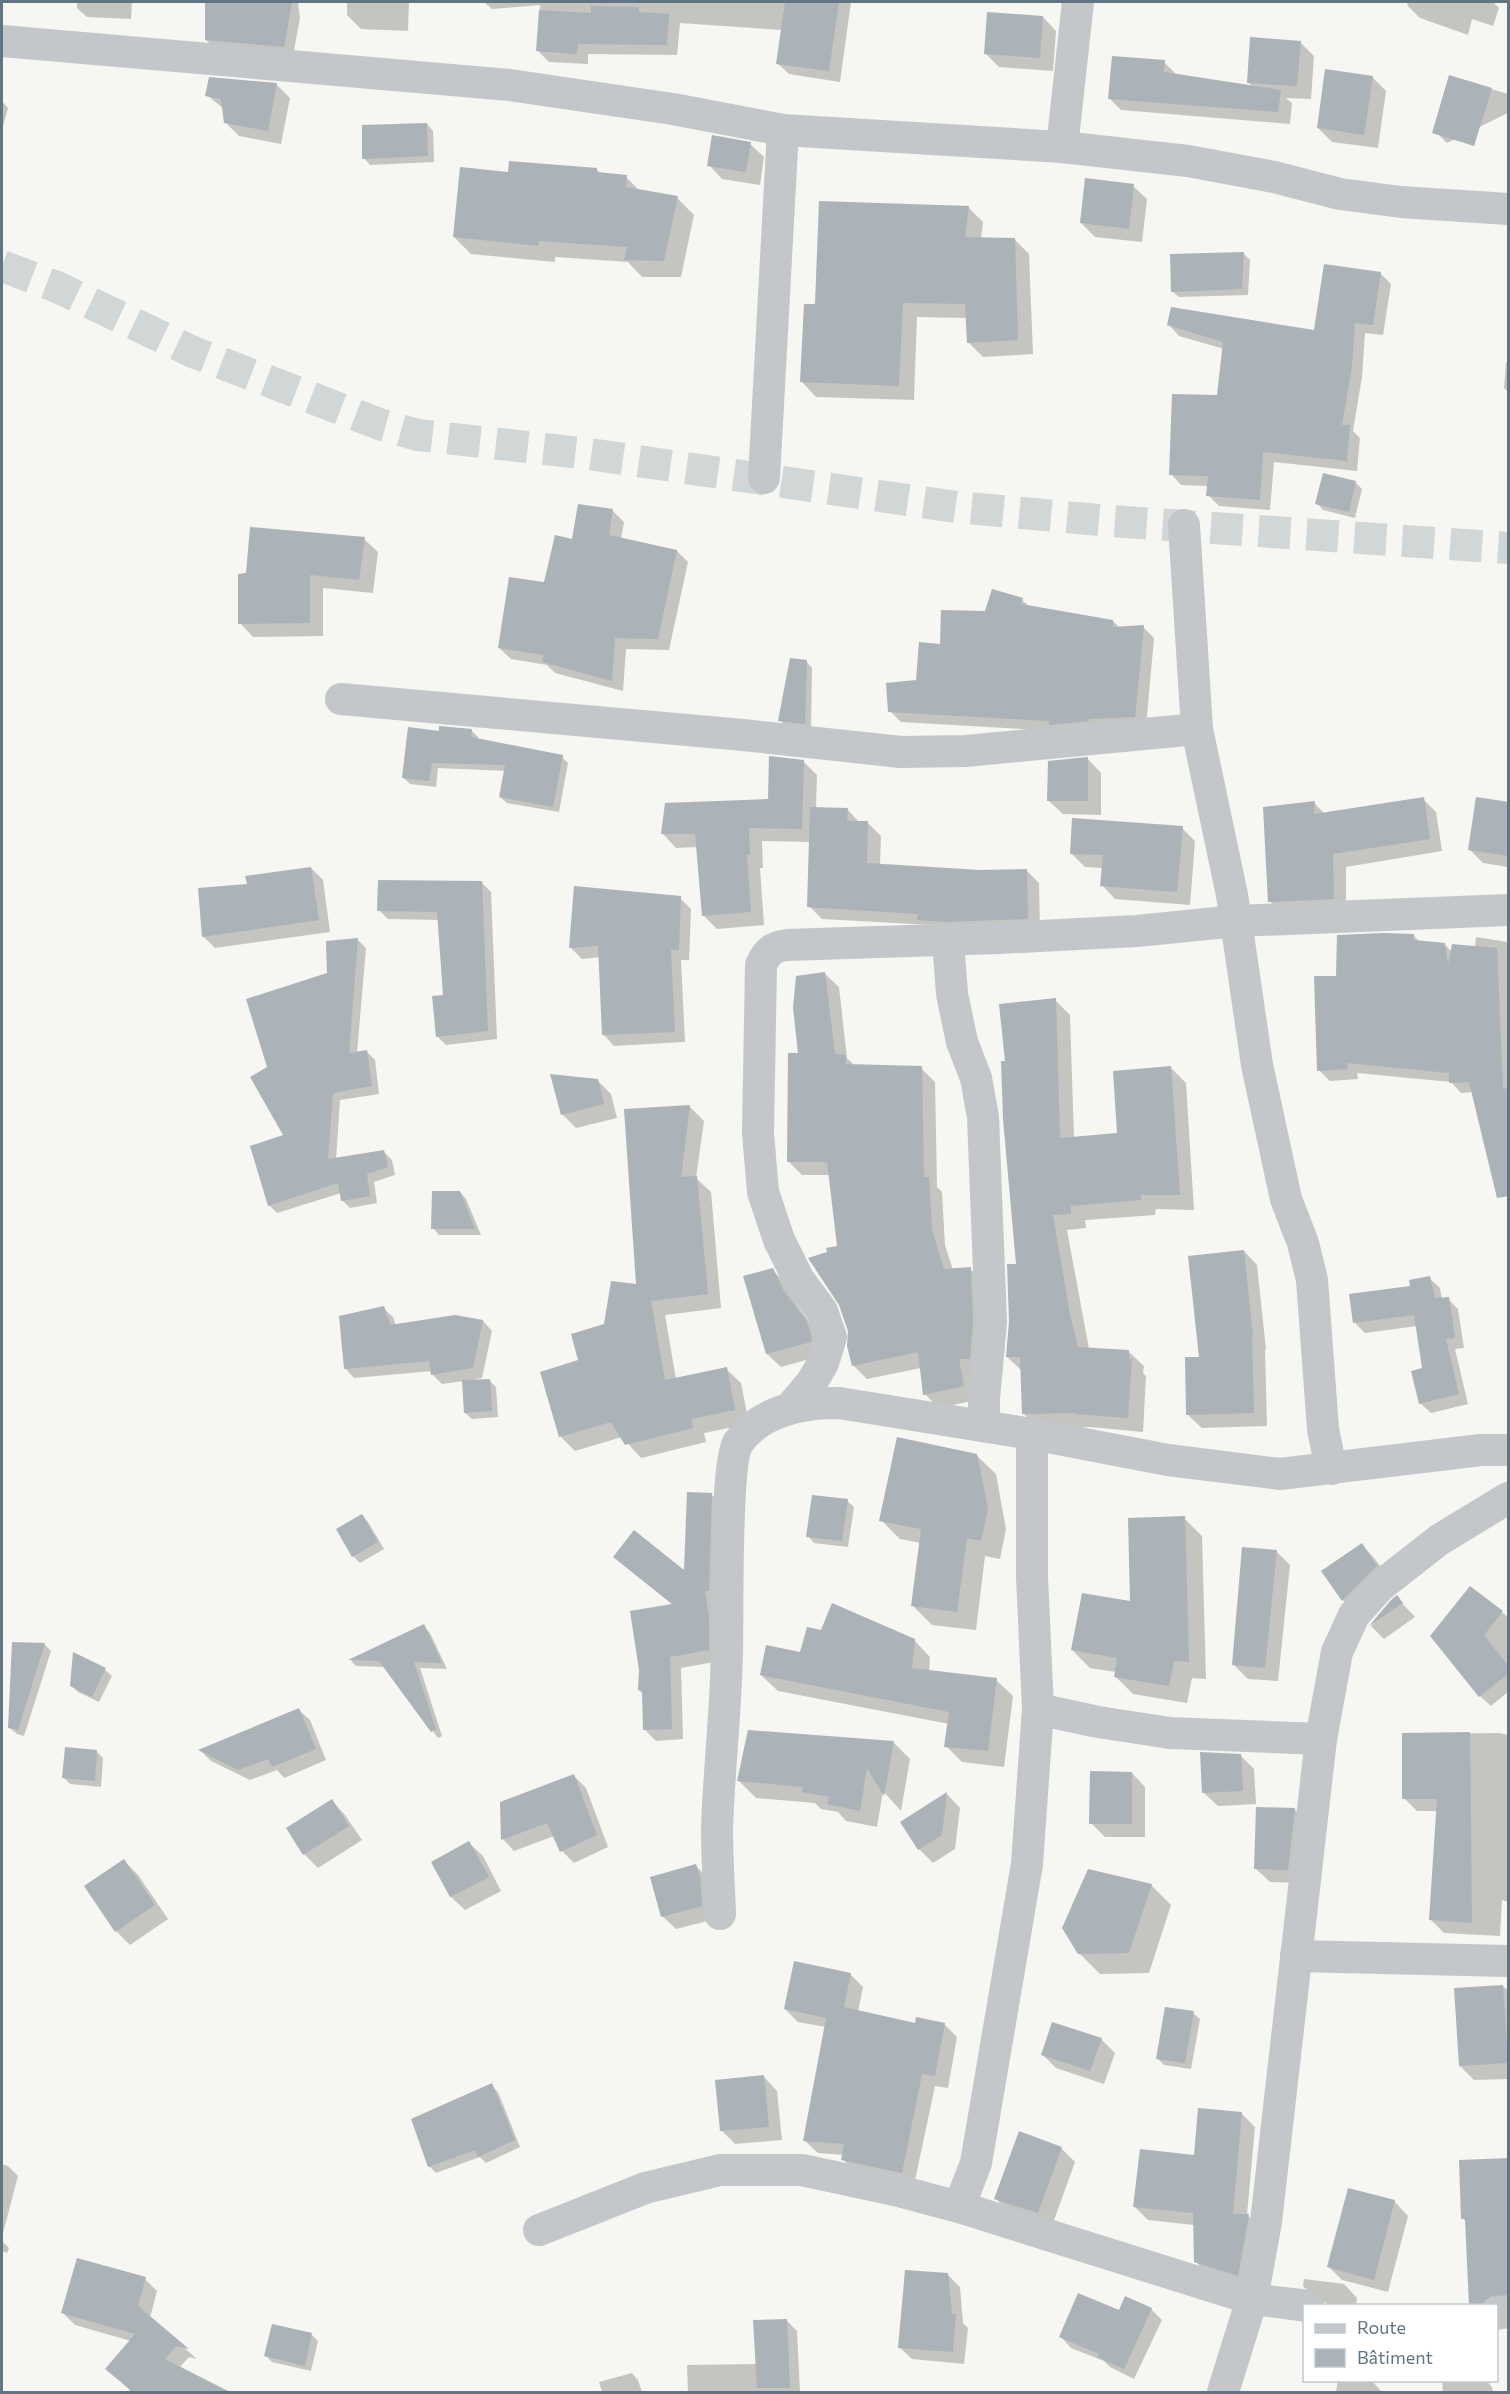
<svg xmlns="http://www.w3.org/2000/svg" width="1510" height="2394" viewBox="0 0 1510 2394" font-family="Commissioner,sans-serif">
	<rect width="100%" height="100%" fill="#f6f6f2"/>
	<!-- shadow -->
	<g fill="#0003">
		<path d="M77 2H132L131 19 87 17 77 8Z"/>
		<path d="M206 2H298L300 18 293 56 216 49 206 40Z"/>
		<path d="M347 2H409L408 31 361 29 347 15Z"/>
		<path d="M484 2H851L840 82 789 74 777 63 782 30 680 23 677 55 588 54V64L549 62 538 51 540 5 492 9Z"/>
		<path d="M1408 2H1493L1499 8 1493 26 1472 19 1468 35 1420 18 1407 5Z"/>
		<path d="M1043 17 1056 31 1053 71 999 67 985 53Z"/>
		<path d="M1300 42 1314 56 1311 99 1286 98 1292 103 1290 124 1121 110 1109 98 1164 62 1176 74 1253 87 1248 82Z"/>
		<path d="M1372 77 1386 91 1378 148 1332 142 1318 128Z"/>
		<path d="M1450 77 1508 94V113L1447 143 1434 130Z"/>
		<path d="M276 84 290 98 281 144 239 136 225 122 224 109 207 95Z"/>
		<path d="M2 101 8 108 2 130Z"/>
		<path d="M427 124 433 131 434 162 370 165 364 158Z"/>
		<path d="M750 144 764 157 760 185 722 179 709 165Z"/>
		<path d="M597 170 601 174 626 177 640 191 677 198 694 215 681 277H642L628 262 555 257V262L471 254 454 237 509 173Z"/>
		<path d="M1133 186 1147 199 1142 242 1095 237 1081 223Z"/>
		<path d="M968 207 983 222 981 239H1014L1029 254 1033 354 983 357 968 342 967 318 917 317 914 400 816 397 801 381 817 306Z"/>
		<path d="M1244 254 1250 260 1248 295 1179 297 1172 291Z"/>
		<path d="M1380 273 1391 284 1383 335 1365 333 1362 377 1353 431 1360 438 1357 471 1274 462 1270 510 1219 506 1208 495V486L1181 485 1171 474 1218 396 1224 349 1179 336 1169 325 1315 332Z"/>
		<path d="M1506 362H1508V392L1504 388Z"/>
		<path d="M1355 482 1362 489 1355 518 1323 510 1317 503Z"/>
		<path d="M612 510 624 522 621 539 677 551 688 562 669 650 626 649 623 691 555 673 547 665 511 659 499 648 573 541Z"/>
		<path d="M364 539 378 552 373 593 323 588V636L253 637 240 623 239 575Z"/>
		<path d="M1022 600 1030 607 1113 621 1120 628 1143 627 1154 638 1146 727 1057 731 901 722 890 711 917 682 942 645 986 612Z"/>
		<path d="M806 661 812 668 811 729 786 727 780 720Z"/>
		<path d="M471 730 478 737V740L562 757 568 763 559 812 507 803 500 797 506 771 438 768 436 787 410 784 403 777 440 733Z"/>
		<path d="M1088 759 1101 773V815L1063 814 1049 801Z"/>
		<path d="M803 761 817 775 816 809H847L860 823H868L881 836 880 865 980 872 1026 870 1039 883 1040 931 822 919 809 906 811 842 762 841 763 868H760L764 925 717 929 703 915 698 847 676 848 663 834 769 800Z"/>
		<path d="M1423 799 1436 812 1442 851 1346 867V911L1283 914 1270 901 1314 803 1325 814Z"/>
		<path d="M1508 803V867L1483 863 1469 849Z"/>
		<path d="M1182 828 1195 841 1190 905 1115 899 1102 885 1103 868 1085 867 1072 854Z"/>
		<path d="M311 868 323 880 330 932 215 948 203 936 248 886Z"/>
		<path d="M482 883 491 892 497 1039 446 1045 437 1036 445 997 439 920 388 919 379 910Z"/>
		<path d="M680 898 691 909 689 960H681L685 1042 614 1046 604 1035 600 957 582 959 571 948Z"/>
		<path d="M1413 935 1420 942 1444 944 1452 952 1475 947 1476 937 1508 942V1165L1473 1092 1461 1093 1451 1082 1357 1073 1358 1079 1330 1081 1319 1070 1337 977Z"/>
		<path d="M358 940 366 948 357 1053 367 1052 375 1060 379 1094 340 1100 336 1160 384 1152 392 1160 395 1175 374 1182 377 1203 350 1208 342 1200 341 1193 277 1213 269 1205 286 1136 269 1068 329 974Z"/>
		<path d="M825 974 839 987 847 1058 855 1066 921 1068 935 1082 937 1187 942 1192 945 1245 953 1270 970 1269 984 1282 977 1400 938 1408 925 1394 921 1368 867 1379 853 1365 850 1331 829 1253 839 1247 830 1175H802L788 1161 800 1054Z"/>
		<path d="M1055 1000 1070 1015 1074 1138 1119 1134 1171 1068 1186 1083 1194 1210 1156 1209 1155 1215 1085 1220 1086 1228 1067 1230 1089 1349 1129 1352 1144 1366 1143 1373 1146 1376 1143 1432 1090 1427 1039 1429 1024 1414 1022 1371 1007 1357 1017 1265 1006 1063Z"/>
		<path d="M597 1080 611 1094 617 1118 576 1128 562 1114Z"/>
		<path d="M689 1106 704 1121 696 1178 711 1192 721 1308 665 1315 676 1379 726 1369 741 1383 749 1424 704 1433 706 1442 641 1458 622 1437 575 1451 561 1437 542 1373 580 1361 638 1286Z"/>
		<path d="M460 1192 466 1199 481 1235H439L433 1228Z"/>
		<path d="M1244 1251 1257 1265 1266 1349 1265 1350 1267 1426 1202 1428 1188 1415 1201 1358Z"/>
		<path d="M772 1270 786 1283 798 1306 819 1335 824 1355 781 1367 767 1354Z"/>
		<path d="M1429 1278 1440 1288 1442 1299H1448L1458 1309 1464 1348 1455 1349 1468 1404 1431 1413 1420 1403 1424 1370 1417 1326 1365 1333 1355 1323Z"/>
		<path d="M383 1308 393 1317 396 1326 483 1321 492 1331 482 1378 475 1379V1381L489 1380 496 1387 498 1417 472 1419 465 1413 464 1381 442 1384 433 1375 432 1371 354 1378 345 1368Z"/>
		<path d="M976 1455 996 1474 1006 1529 1000 1559 985 1556 976 1630 932 1625 913 1606 921 1543 900 1539 881 1520Z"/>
		<path d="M711 1494 723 1506 720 1661 681 1668 683 1739 656 1741 645 1730 644 1695 639 1690 673 1605 615 1557 686 1573Z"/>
		<path d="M847 1501 854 1507 848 1547 814 1543 808 1536Z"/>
		<path d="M362 1515 368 1522 384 1549 360 1563 353 1556Z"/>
		<path d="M1184 1518 1202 1536 1206 1679 1192 1678 1187 1703 1133 1694 1115 1676 1116 1672 1090 1668 1072 1650 1131 1603Z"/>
		<path d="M1362 1545 1375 1559 1390 1580 1357 1614 1343 1600 1323 1571Z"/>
		<path d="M1276 1551 1290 1565 1278 1681 1248 1679 1234 1665Z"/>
		<path d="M1470 1588 1508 1617V1692L1491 1706 1480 1696Z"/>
		<path d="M1397 1598 1415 1617 1384 1639 1371 1626Z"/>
		<path d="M423 1626 430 1633 447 1669 420 1668 442 1736 438 1738 385 1667 356 1666 351 1661Z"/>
		<path d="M914 1640 930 1657 929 1672 996 1680 1013 1696 1004 1767 962 1762 946 1746 949 1724 778 1691 761 1675 801 1653Z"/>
		<path d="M44 1644 51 1651 24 1736 17 1734 10 1728Z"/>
		<path d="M74 1655 105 1670 112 1676 99 1702 78 1692 71 1685Z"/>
		<path d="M299 1710 310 1720 326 1760 284 1778 277 1770 250 1780 211 1761 201 1751Z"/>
		<path d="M1499 1733 1508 1735V1902L1502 1900 1500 1936 1444 1933 1431 1920 1438 1811H1417L1404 1798V1734Z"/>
		<path d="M893 1742 910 1759 901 1811 883 1791 877 1827 846 1821 838 1812 821 1809 815 1803 756 1798 739 1781Z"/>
		<path d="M97 1752 103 1758 101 1787 70 1784 64 1778Z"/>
		<path d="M1240 1755 1254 1769 1256 1804 1218 1806 1204 1793Z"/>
		<path d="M1132 1773 1145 1787V1837H1105L1091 1823Z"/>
		<path d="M574 1776 586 1788 608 1847 574 1863 562 1851 554 1836 514 1851 503 1839Z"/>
		<path d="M947 1794 960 1808 955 1849 933 1863 919 1849Z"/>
		<path d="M332 1801 345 1815 362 1840 318 1868 304 1854Z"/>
		<path d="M1294 1809 1308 1823 1301 1883 1270 1882 1256 1869Z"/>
		<path d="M469 1843 483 1856 501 1891 465 1910 451 1897 433 1862Z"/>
		<path d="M124 1861 138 1875 168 1919 130 1945 116 1931 86 1887Z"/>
		<path d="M696 1866 710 1880 715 1919 676 1929 662 1916Z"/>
		<path d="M1151 1885 1171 1905 1149 1973 1100 1974 1079 1953Z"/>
		<path d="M850 1974 863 1987 858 2012 916 2025 944 2024 957 2037 948 2088 935 2086 914 2185 855 2172 843 2159 844 2155 818 2153 805 2141 826 2027 798 2022 785 2009Z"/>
		<path d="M1502 1986 1508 1990V2079L1474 2080 1460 2066Z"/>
		<path d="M1193 2013 1200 2019 1191 2069 1164 2065 1157 2058Z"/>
		<path d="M1101 2039 1115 2053 1104 2084 1056 2068 1043 2055Z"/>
		<path d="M764 2077 777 2091 782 2140 735 2144 721 2130Z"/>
		<path d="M491 2085 498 2092 520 2147 486 2163 480 2157 436 2173 429 2166Z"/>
		<path d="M1241 2113 1255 2127 1247 2215 1262 2229 1251 2288 1209 2275 1195 2261 1194 2225 1148 2220 1134 2206 1195 2156Z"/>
		<path d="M1061 2148 1075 2162 1052 2226 1009 2212 996 2199Z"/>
		<path d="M1508 2161V2309L1496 2306H1471L1467 2223 1463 2218Z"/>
		<path d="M2 2164 8 2166 18 2176 2 2237Z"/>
		<path d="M1349 2190 1395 2202 1408 2216 1388 2292 1342 2280 1329 2267Z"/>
		<path d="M2 2241 9 2248 7 2253 2 2251Z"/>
		<path d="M948 2275 960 2287 963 2323 968 2328 964 2364 912 2359 899 2347Z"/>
		<path d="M145 2279 157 2291 150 2318 197 2359 189 2357 179 2368 206 2382 217 2392H126L130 2390 107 2369 131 2341 75 2325 63 2313Z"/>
		<path d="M1304 2279 1344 2284 1357 2298 1356 2306H1327V2303L1317 2300 1303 2286Z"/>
		<path d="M1151 2309 1162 2320 1134 2379 1110 2367 1104 2361 1071 2348 1061 2337 1119 2312Z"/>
		<path d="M786 2320 797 2331 800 2392H688L687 2365 757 2364Z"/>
		<path d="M273 2326 312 2335 318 2341 311 2371 272 2362 266 2356Z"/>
		<path d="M632 2373 638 2380 642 2392H602L599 2382Z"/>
		<path d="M1338 2380 1372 2381 1382 2392H1336Z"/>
		<path d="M1442 2380H1486L1492 2387 1493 2392H1443Z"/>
	</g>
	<!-- building -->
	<g fill="#abb2b8">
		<path d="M205 2H292L284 47 205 40Z"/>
		<path d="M785 2H839L829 71 776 64Z"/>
		<path d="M591 6 639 7V12L669 14 667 45 578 44 577 54 536 51 539 10 591 13Z"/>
		<path d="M987 12 1043 16 1040 58 984 54Z"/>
		<path d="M1250 37 1301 41 1297 86 1247 83Z"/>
		<path d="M1112 56 1165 60 1164 72 1281 90 1278 112 1108 99Z"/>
		<path d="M1325 69 1373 76 1364 135 1317 128Z"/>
		<path d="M1449 75 1492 88 1474 146 1432 133Z"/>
		<path d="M209 77 277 83 268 131 224 123 221 99 205 96Z"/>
		<path d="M427 123 428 156 362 159V125Z"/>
		<path d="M712 135 751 142 746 172 707 166Z"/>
		<path d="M509 161 597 168V172L627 175 626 187 678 196 664 261 624 260 627 247 539 241 538 246 453 237 460 167 508 172Z"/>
		<path d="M1085 178 1134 184 1129 229 1080 223Z"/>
		<path d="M819 201 969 206 965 237 1015 238 1018 340 967 343 965 304 903 303 899 386 800 382 804 304H815Z"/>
		<path d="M1244 252 1242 289 1171 292 1170 254Z"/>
		<path d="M1324 264 1381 272 1373 325 1355 323 1352 366 1342 425H1350L1347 461 1263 452 1260 500 1206 496 1208 476 1169 475 1172 394 1217 395 1223 342 1167 325 1171 307 1314 330Z"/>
		<path d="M1323 473 1356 481 1349 512 1315 504Z"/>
		<path d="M578 504 613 509 609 535 677 550 658 639 615 638 612 681 542 662 544 655 498 648 509 577 544 582 555 535 572 539Z"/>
		<path d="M250 527 365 537 359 580 310 575V623L238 624V574L246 573Z"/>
		<path d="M992 589 1023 598 1021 604 1113 620V627L1144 625 1135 717 1089 719V721L1049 725V721L888 712 886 683 916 680 919 642 940 644 941 610 985 611Z"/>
		<path d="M790 658 807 660 805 724 778 721Z"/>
		<path d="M439 726 472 729 471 737 563 755 553 807 499 797 505 765 432 763 429 781 402 778 408 727 439 731Z"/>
		<path d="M769 756 804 760 802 829 749 828 750 855H747L751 912 702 916 695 834H661L665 803 768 799Z"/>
		<path d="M1088 757V801H1047L1048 761Z"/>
		<path d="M1424 797 1430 839 1333 854 1334 899 1268 902 1263 807 1315 801 1314 814Z"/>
		<path d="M1476 797 1509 802V856L1468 850Z"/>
		<path d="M810 807 848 808 847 821H868L867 863 980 870 1027 869 1028 919 946 922 917 920 918 914 807 907Z"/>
		<path d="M1072 818 1183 826 1177 892 1100 886 1103 855 1070 854Z"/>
		<path d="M311 867 319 920 202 937 198 888 247 884 245 876Z"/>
		<path d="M378 880 482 881 488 1031 436 1037 432 996 443 995 437 912 377 911Z"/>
		<path d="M574 886 681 896 679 950H671L675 1032 602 1035 598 946 569 948Z"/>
		<path d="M1384 933 1414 934V940L1445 943 1448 965 1452 944 1497 948 1503 1089 1509 1088V1196L1497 1198 1469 1082 1449 1083V1073L1347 1063 1348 1069 1317 1071 1314 976H1336L1337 935Z"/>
		<path d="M358 938 349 1053 367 1050 372 1086 333 1093 328 1159 384 1150 388 1167 367 1174 370 1196 341 1201 338 1183 268 1206 250 1146 283 1135 250 1077 267 1067 246 999 327 973 326 941Z"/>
		<path d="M825 972 835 1054 846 1055V1064L922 1066 924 1177H929L932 1230 944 1269 971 1267 973 1322 970 1359H959L964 1386 923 1395 918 1352 852 1366 847 1346 848 1331 839 1305 808 1258 827 1252 826 1248 837 1246 827 1162H787L788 1053H798L793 1008 796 976Z"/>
		<path d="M1056 998 1060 1138 1117 1133 1113 1071 1171 1066 1180 1195H1141V1200L1071 1206V1214L1053 1215 1070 1315 1078 1347 1129 1350V1359H1132L1128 1418 1076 1414V1413L1022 1414 1020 1357H1006L1009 1321 1007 1264H1016L1003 1119 1001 1061H1005L999 1004Z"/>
		<path d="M550 1074 598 1079 604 1104 561 1115Z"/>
		<path d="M690 1105 681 1177 697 1176 708 1294 651 1301 665 1380 727 1367 735 1410 691 1419 693 1428 625 1445 611 1422 559 1437 540 1372 578 1360 571 1334 604 1324 611 1281 636 1284 624 1109Z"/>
		<path d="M432 1191H460L475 1229H431Z"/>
		<path d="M1244 1250 1253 1336H1252L1254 1413 1186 1415 1185 1357H1199L1188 1256Z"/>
		<path d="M773 1268 784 1291 806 1320 812 1337 811 1342 766 1354 743 1276Z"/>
		<path d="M1430 1276 1435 1298 1449 1297 1455 1338 1446 1339 1459 1394 1419 1404 1411 1371 1422 1368 1414 1315 1353 1323 1349 1294 1410 1286 1409 1280Z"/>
		<path d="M384 1306 390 1325 455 1315 483 1320 473 1368 431 1375 429 1361 344 1369 339 1316Z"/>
		<path d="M490 1379 492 1411 464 1413 462 1380Z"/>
		<path d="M897 1437 977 1454 988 1509 981 1541 967 1538 957 1612 911 1606 921 1529 879 1521Z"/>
		<path d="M687 1492 712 1493 709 1591H705L709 1617V1650L670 1657 672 1729 643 1730 642 1691 638 1690 639 1670 630 1611 672 1604 613 1557 634 1530 684 1570Z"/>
		<path d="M812 1495 848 1499 842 1541 806 1537Z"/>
		<path d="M362 1514 378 1542 352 1557 336 1529Z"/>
		<path d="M1185 1516 1189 1662 1174 1661 1169 1686 1114 1677 1117 1658 1071 1650 1082 1593 1130 1601 1128 1518Z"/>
		<path d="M1362 1543 1377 1566 1342 1601 1321 1571Z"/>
		<path d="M1242 1547 1277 1550 1265 1668 1232 1665Z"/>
		<path d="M1470 1586 1503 1611 1484 1635 1509 1667V1673L1479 1697 1430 1636Z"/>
		<path d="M1397 1595 1403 1603 1369 1626 1391 1600Z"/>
		<path d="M832 1603 915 1639 912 1668 997 1678 988 1751 944 1747 949 1712 760 1675 766 1645 800 1652 807 1627 821 1630Z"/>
		<path d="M424 1624 442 1663 414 1662 436 1729 431 1732 379 1661 348 1660Z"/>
		<path d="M12 1642 45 1643 18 1730 8 1728Z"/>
		<path d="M73 1652 106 1668 92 1697 70 1686Z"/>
		<path d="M299 1708 316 1749 272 1767 268 1759 238 1770 198 1750Z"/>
		<path d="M748 1730 894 1741 884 1796 867 1768 860 1811 827 1804 829 1797 802 1792 803 1787 737 1781Z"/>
		<path d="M1470 1732 1472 1923 1429 1920 1437 1799H1402V1733Z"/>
		<path d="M65 1747 97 1750 95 1781 62 1778Z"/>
		<path d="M1200 1752 1241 1754 1243 1791 1202 1793Z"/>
		<path d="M1090 1771 1132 1772V1824H1089Z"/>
		<path d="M574 1774 597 1835 560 1852 547 1823 501 1840 500 1802Z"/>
		<path d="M947 1792 942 1835 918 1850 900 1822Z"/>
		<path d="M332 1799 349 1826 303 1855 286 1828Z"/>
		<path d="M1256 1807 1295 1808 1288 1870 1254 1869Z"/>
		<path d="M469 1841 489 1877 450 1897 431 1862Z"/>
		<path d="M124 1859 155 1905 115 1932 84 1886Z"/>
		<path d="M696 1864 700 1876 702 1906 661 1917 650 1877Z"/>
		<path d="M1088 1869 1152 1884 1129 1953 1078 1954 1062 1928Z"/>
		<path d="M794 1961 851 1973 844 2007 915 2023 916 2017 945 2023 935 2076 922 2074 902 2173 841 2160 844 2144 803 2141 826 2018 784 2009Z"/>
		<path d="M1503 1985 1508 2063 1459 2066 1454 1988Z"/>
		<path d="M1165 2007 1194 2011 1185 2063 1156 2059Z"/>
		<path d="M1052 2022 1102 2038 1090 2071 1041 2055Z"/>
		<path d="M764 2075 769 2127 720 2131 715 2080Z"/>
		<path d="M492 2083 515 2140 478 2157 475 2150 428 2167 411 2119Z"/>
		<path d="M1198 2108 1242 2112 1233 2214H1249L1238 2276 1194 2262 1193 2213 1133 2207 1140 2149 1194 2155Z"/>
		<path d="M1019 2131 1062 2147 1038 2213 994 2199Z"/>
		<path d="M1509 2158V2295L1492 2296 1485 2300 1481 2306H1469L1465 2219H1461L1459 2160Z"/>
		<path d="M1348 2188 1395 2200 1374 2280 1327 2267Z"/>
		<path d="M77 2258 146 2277 138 2306 189 2349 176 2346 165 2359 230 2392H133L105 2369 135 2334 61 2313Z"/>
		<path d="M905 2270 948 2273 952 2314H956L953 2352 898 2348Z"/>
		<path d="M1078 2293 1119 2310 1125 2296 1152 2308 1124 2369 1097 2357 1099 2354 1059 2337Z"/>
		<path d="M787 2319 790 2388H757L753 2320Z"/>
		<path d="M272 2324 312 2333 305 2366 264 2356Z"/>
	</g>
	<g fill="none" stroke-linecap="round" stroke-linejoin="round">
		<!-- minor-tunnel -->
		<path stroke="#d1d6d6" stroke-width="32" stroke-dasharray="32 16" stroke-linecap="butt" d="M2 266 57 287 193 352 382 425 418 435 582 453 956 507 1110 521 1508 548"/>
		<!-- minor -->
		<g stroke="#c3c7ca" stroke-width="32">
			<path d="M2 41 510 85 673 109 783 130 1062 147 1188 161 1274 177 1340 194 1401 202 1508 209"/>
			<path d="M1062 147 1078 2"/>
			<path d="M764 478 783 130"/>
			<path d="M1184 525 1197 729 1232 895 1236 921 1508 910"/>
			<path d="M341 699 743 735 901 752 966 751 1197 729"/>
			<path d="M948 940 952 994 962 1042 976 1078 983 1117 991 1322 984 1399V1426"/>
			<path d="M790 1408 812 1382 823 1363 831 1337 822 1311 799 1280 779 1240 763 1192 758 1133 761 965C767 952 772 947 787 945L1000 938 1137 931 1236 921 1257 1065 1286 1199 1303 1243 1312 1280 1323 1429 1331 1469"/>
			<path d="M1038 1709 1098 1722 1170 1733 1321 1739"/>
			<path d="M720 1914C719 1886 717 1857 717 1828 719 1769 726 1710 727 1651 728 1617 725 1464 738 1443 761 1410 802 1403 839 1403L1032 1434 1168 1460 1280 1474 1481 1450H1508"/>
			<path d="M1296 1956 1508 1961"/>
			<path d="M959 2207 976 2163 1027 1864 1038 1709 1032 1577V1434"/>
			<path d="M539 2230 645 2188 720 2170H802L895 2190 959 2207 1252 2299 1308 2306"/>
			<path d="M1496 2314 1508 2312"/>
			<path d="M1223 2392 1252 2299 1266 2222 1321 1739 1337 1652 1354 1615 1379 1587 1439 1540 1508 1498"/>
		</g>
	</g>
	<!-- border -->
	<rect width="1510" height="2394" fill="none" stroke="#637484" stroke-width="6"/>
	<!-- legend -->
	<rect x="1303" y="2304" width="195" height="78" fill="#ffffff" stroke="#c1c7ce" stroke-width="1.5"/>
	<rect x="1315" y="2324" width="30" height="9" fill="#c3c7ca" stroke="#c1c7ce" stroke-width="1.5"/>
	<text x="1357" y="2334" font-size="18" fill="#637484">Route</text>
	<rect x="1315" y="2349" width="30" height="18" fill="#abb2b8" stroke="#c1c7ce" stroke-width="1.5"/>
	<text x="1357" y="2364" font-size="18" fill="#637484">Bâtiment</text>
</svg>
